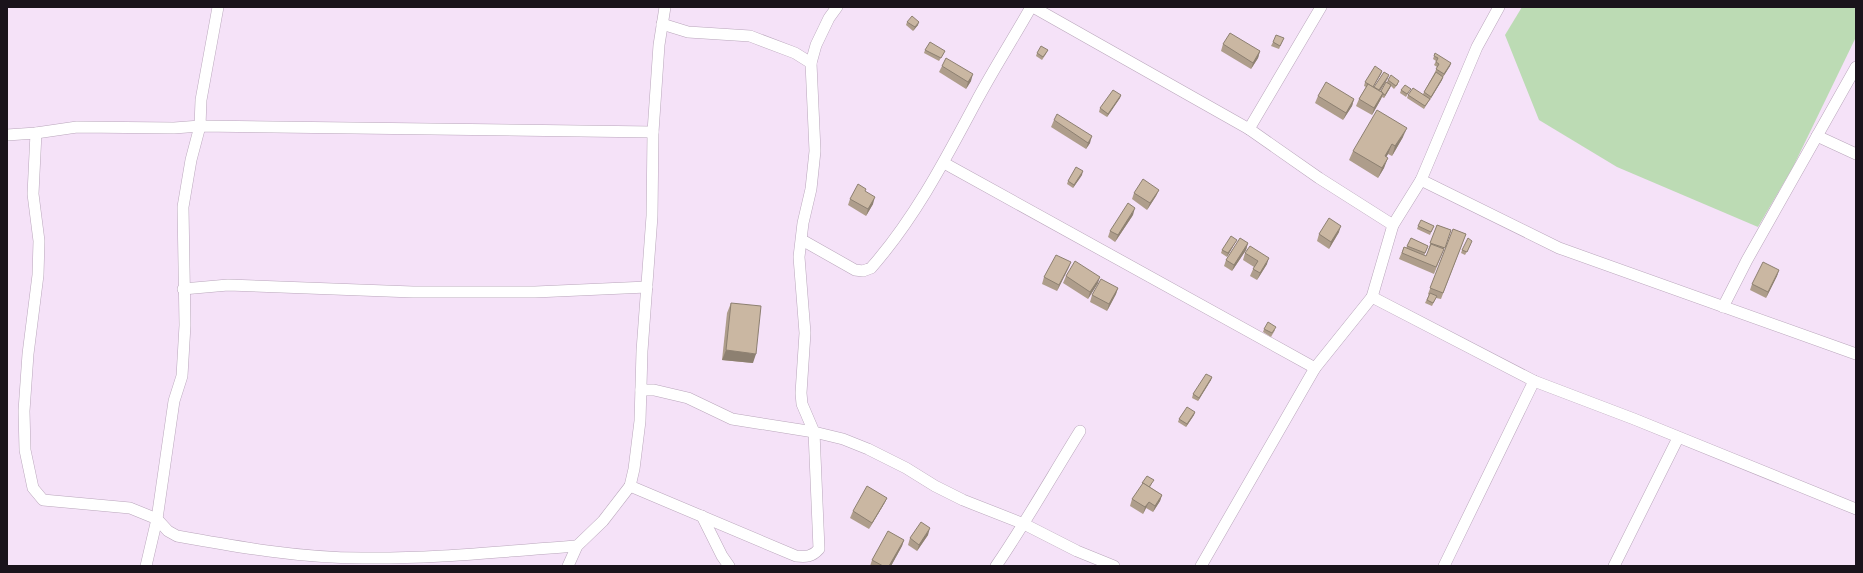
<svg xmlns="http://www.w3.org/2000/svg" width="1863" height="573" viewBox="0 0 1863 573" font-family="'Alegreya Sans',sans-serif">
	<rect width="100%" height="100%" fill="#f5e2f8"/>
	<!-- green -->
	<path fill="#bcdbb4" d="M1522 7H1856V37L1793 167 1758 227 1617 167 1539 120 1505 35Z"/>
	<g fill="none" stroke-linecap="round" stroke-linejoin="round">
		<defs>
			<g id="street">
				<path d="M1033 7 1249 129 1319 178 1393 225"/>
				<path d="M662 24 688 32 750 36 795 53 811 63"/>
				<path d="M1249 129 1321 7"/>
				<path d="M36 133 33 194 39 241 38 275 28 354 24 411 25 450 33 488 43 500 130 508 157 519 168 531 177 536C238 547 300 558 362 558 434 559 505 551 577 546"/>
				<path d="M7 135 36 133 77 127 174 128 200 126 653 132"/>
				<path d="M1817 136 1856 154"/>
				<path d="M944 163 1315 368"/>
				<path d="M1421 180 1559 248 1856 354"/>
				<path d="M802 240 855 270 863 271 871 268C915 218 945 160 976 102 993 70 1013 39 1031 7"/>
				<path d="M183 289 228 285 413 292H535L647 287"/>
				<path d="M1372 297 1534 381 1634 419 1856 509"/>
				<path d="M1723 307 1747 260 1856 67"/>
				<path d="M641 390H654L688 398 732 419 814 432 843 439 868 449 906 468 935 486 963 500 1024 524 1077 551 1114 566"/>
				<path d="M630 486 796 556C806 557 812 557 819 549L814 432 802 404 801 393 805 333 799 257 803 223 811 189 815 151 811 63 816 45 829 18 837 7"/>
				<path d="M702 516 722 556 729 566"/>
				<path d="M146 566 157 519 174 401 182 376 185 325 183 207 191 160 200 126 201 100 218 7"/>
				<path d="M568 566 577 546 603 521 630 486 634 469 640 421 642 351 652 216 653 132 659 45 665 7"/>
				<path d="M996 566C1026 522 1052 476 1080 431"/>
				<path d="M1201 566 1315 368 1372 297 1393 225 1421 180 1477 47 1499 7"/>
				<path d="M1444 566 1534 381"/>
				<path d="M1614 566 1678 438"/>
			</g>
		</defs>
		<!-- street casing -->
		<use href="#street" stroke="#b9a6bb" stroke-width="12"/>
		<!-- street -->
		<use href="#street" stroke="#fff" stroke-width="11"/>
	</g>
	<!-- wall -->
	<g fill="#ae9d8b">
		<path d="M907 22 918 25 913 31 906 25Z"/>
		<path d="M1284 38 1279 49 1271 46 1273 42Z"/>
		<path d="M1223 44 1260 51 1258 58 1251 69 1221 51Z"/>
		<path d="M925 50 945 51 939 61 924 53Z"/>
		<path d="M1048 50 1046 54 1042 60 1036 56 1037 53Z"/>
		<path d="M1434 56 1451 63 1450 66 1443 77 1442 80 1424 109 1407 98 1408 95 1423 94 1435 72 1437 67 1434 65 1436 61 1433 59Z"/>
		<path d="M942 66 971 81 966 89 939 72Z"/>
		<path d="M1382 71 1381 74 1373 87H1374L1388 78 1380 91H1381L1388 80 1398 84 1394 89 1391 86 1384 98 1382 97 1372 115 1356 106 1359 99 1366 87 1364 86 1365 82Z"/>
		<path d="M1401 90 1409 92 1406 97 1400 93Z"/>
		<path d="M1121 95 1120 98 1107 117 1099 112 1100 108Z"/>
		<path d="M1318 96 1354 99 1352 106 1343 120 1315 103Z"/>
		<path d="M1054 120 1090 143 1086 149 1051 127Z"/>
		<path d="M1403 137 1392 156 1388 154 1386 157 1384 168 1378 178 1349 160 1353 151Z"/>
		<path d="M1082 175 1073 188 1067 184 1068 181Z"/>
		<path d="M1159 190 1156 196 1147 210 1132 199 1134 193Z"/>
		<path d="M865 191 873 204 866 216 848 205 850 199Z"/>
		<path d="M1133 215 1115 242 1108 237 1110 231Z"/>
		<path d="M1437 225 1451 230 1442 254 1434 274 1399 259 1404 247 1406 248 1411 238 1428 246 1424 256H1426L1429 250H1428Z"/>
		<path d="M1418 226H1434L1430 235 1417 229Z"/>
		<path d="M1453 229 1466 234 1441 299 1436 298 1432 306 1425 303 1429 295 1428 294Z"/>
		<path d="M1339 232 1329 249 1317 241 1319 234Z"/>
		<path d="M1237 240 1235 243 1227 257 1221 253 1222 250Z"/>
		<path d="M1248 243 1246 250 1232 271 1224 266 1226 260Z"/>
		<path d="M1471 244 1465 255 1461 253 1462 250Z"/>
		<path d="M1245 253 1267 264 1257 280 1250 276 1254 267 1243 260Z"/>
		<path d="M1071 262 1068 269 1057 291 1042 284 1044 277Z"/>
		<path d="M1779 270 1777 276 1766 298 1750 290 1752 284Z"/>
		<path d="M1066 276 1098 283 1088 299 1063 283Z"/>
		<path d="M1118 288 1116 294 1107 311 1090 302 1092 295Z"/>
		<path d="M731 303 753 363 722 360 727 313Z"/>
		<path d="M1264 329 1275 330 1271 337 1263 332Z"/>
		<path d="M1212 377 1211 380 1198 401 1192 398 1193 394Z"/>
		<path d="M1195 412 1194 415 1186 427 1178 422 1179 419Z"/>
		<path d="M1152 484 1150 487 1162 495 1160 501 1153 512 1146 508 1143 514 1130 506 1132 499Z"/>
		<path d="M887 498 884 504 869 529 850 518 853 511Z"/>
		<path d="M928 535 917 551 908 545 910 538Z"/>
		<path d="M904 540 902 546 891 566H870L872 560Z"/>
	</g>
	<!-- shaded-wall -->
	<g fill="#8d8071">
		<path d="M919 22 918 25 913 31 915 27Z"/>
		<path d="M1260 51 1258 58 1251 69 1253 63Z"/>
		<path d="M1451 63 1450 66 1443 77 1444 74Z"/>
		<path d="M1382 71 1381 74 1371 90 1372 87Z"/>
		<path d="M973 74 971 81 966 89 968 82Z"/>
		<path d="M1389 75 1388 78 1378 94 1379 91Z"/>
		<path d="M1443 77 1442 80 1430 100 1431 97Z"/>
		<path d="M1391 85 1390 88 1384 98 1385 95Z"/>
		<path d="M1383 93 1381 99 1372 115 1374 108Z"/>
		<path d="M1121 95 1120 98 1107 117 1108 114Z"/>
		<path d="M1354 99 1352 106 1343 120 1346 113Z"/>
		<path d="M1407 128 1403 137 1392 156 1395 146Z"/>
		<path d="M1092 136 1090 143 1086 149 1088 143Z"/>
		<path d="M1392 144 1388 154 1381 166 1385 156Z"/>
		<path d="M1388 158 1384 168 1378 178 1382 168Z"/>
		<path d="M1083 171 1082 175 1073 188 1074 185Z"/>
		<path d="M1159 190 1156 196 1147 210 1150 203Z"/>
		<path d="M875 197 873 204 866 216 868 209Z"/>
		<path d="M1135 208 1133 215 1115 242 1118 235Z"/>
		<path d="M1341 226 1339 232 1329 249 1331 242Z"/>
		<path d="M1237 240 1235 243 1227 257 1228 253Z"/>
		<path d="M1248 243 1246 250 1232 271 1234 265Z"/>
		<path d="M1269 258 1267 264 1257 280 1260 273Z"/>
		<path d="M1071 262 1068 269 1057 291 1059 285Z"/>
		<path d="M1779 270 1777 276 1766 298 1768 292Z"/>
		<path d="M1100 277 1098 283 1088 299 1090 292Z"/>
		<path d="M1118 288 1116 294 1107 311 1109 304Z"/>
		<path d="M726 350 756 354 753 363 722 360Z"/>
		<path d="M1212 377 1211 380 1198 401 1199 398Z"/>
		<path d="M1195 412 1194 415 1186 427 1187 424Z"/>
		<path d="M1162 495 1160 501 1153 512 1155 506Z"/>
		<path d="M887 498 884 504 869 529 872 523Z"/>
		<path d="M1149 502 1143 514 1145 507Z"/>
		<path d="M930 528 928 535 917 551 919 545Z"/>
		<path d="M904 540 902 546 891 566H889Z"/>
	</g>
	<!-- building -->
	<g fill="#cab7a2" stroke="#8d8071">
		<path d="M912 16 919 22 915 27 907 22Z"/>
		<path d="M1230 33 1260 51 1253 63 1223 44Z"/>
		<path d="M1276 35 1284 38 1280 46 1273 42Z"/>
		<path d="M930 42 945 51 941 58 925 50Z"/>
		<path d="M1041 46 1048 50 1043 57 1037 53Z"/>
		<path d="M1435 53 1451 63 1444 74 1436 69 1439 64 1436 62 1438 58 1434 56Z"/>
		<path d="M946 58 973 74 968 82 942 66Z"/>
		<path d="M1375 66 1382 71 1373 87 1365 82Z"/>
		<path d="M1384 72 1389 75 1379 90 1374 87Z"/>
		<path d="M1436 72 1443 77 1431 97 1424 92Z"/>
		<path d="M1391 75 1399 81 1396 86 1388 80Z"/>
		<path d="M1326 82 1354 99 1346 113 1318 96Z"/>
		<path d="M1386 82 1391 85 1385 95 1383 94V93L1381 91Z"/>
		<path d="M1368 84 1383 93 1374 108 1359 99Z"/>
		<path d="M1405 85 1411 89 1407 94 1401 90Z"/>
		<path d="M1413 88 1430 99 1425 106 1408 95Z"/>
		<path d="M1113 90 1121 95 1108 114 1100 108Z"/>
		<path d="M1377 110 1407 128 1395 146 1392 144 1385 156 1388 158 1382 168 1353 151Z"/>
		<path d="M1057 114 1092 136 1088 143 1054 120Z"/>
		<path d="M1076 167 1083 171 1074 185 1068 181Z"/>
		<path d="M1143 179 1159 190 1150 203 1134 193Z"/>
		<path d="M858 184 866 189 865 191 875 197 868 209 850 199Z"/>
		<path d="M1128 203 1135 208 1118 235 1110 231Z"/>
		<path d="M1329 218 1341 226 1331 242 1319 234Z"/>
		<path d="M1421 220 1434 226 1431 232 1418 226Z"/>
		<path d="M1437 225 1451 230 1445 248 1430 243Z"/>
		<path d="M1453 229 1466 234 1443 293 1430 288Z"/>
		<path d="M1231 236 1237 240 1228 253 1222 250Z"/>
		<path d="M1240 238 1248 243 1234 265 1226 260Z"/>
		<path d="M1411 238 1428 246 1425 253 1407 246Z"/>
		<path d="M1468 238 1472 241 1467 252 1462 250Z"/>
		<path d="M1431 244 1444 249 1436 267 1402 253 1404 247 1426 256Z"/>
		<path d="M1250 246 1269 258 1260 273 1253 269 1258 261 1245 253Z"/>
		<path d="M1056 255 1071 262 1059 285 1044 277Z"/>
		<path d="M1075 261 1100 277 1090 292 1066 276Z"/>
		<path d="M1763 262 1779 270 1768 292 1752 284Z"/>
		<path d="M1101 279 1118 288 1109 304 1092 295Z"/>
		<path d="M1430 293 1437 296 1433 303 1427 300Z"/>
		<path d="M731 303 761 306 756 354 726 350Z"/>
		<path d="M1268 322 1276 327 1272 333 1264 329Z"/>
		<path d="M1206 374 1212 377 1199 398 1193 394Z"/>
		<path d="M1187 407 1195 412 1187 424 1179 419Z"/>
		<path d="M1147 476 1154 480 1149 487 1143 483H1142Z"/>
		<path d="M1143 483 1162 495 1155 506 1149 502 1145 507 1132 499Z"/>
		<path d="M867 486 887 498 872 523 853 511Z"/>
		<path d="M921 522 930 528 919 545 910 538Z"/>
		<path d="M888 531 904 540 889 566H883L872 560Z"/>
	</g>
	<!-- border -->
	<rect width="1863" height="573" fill="none" stroke="#1a131b" stroke-width="16"/>
</svg>
